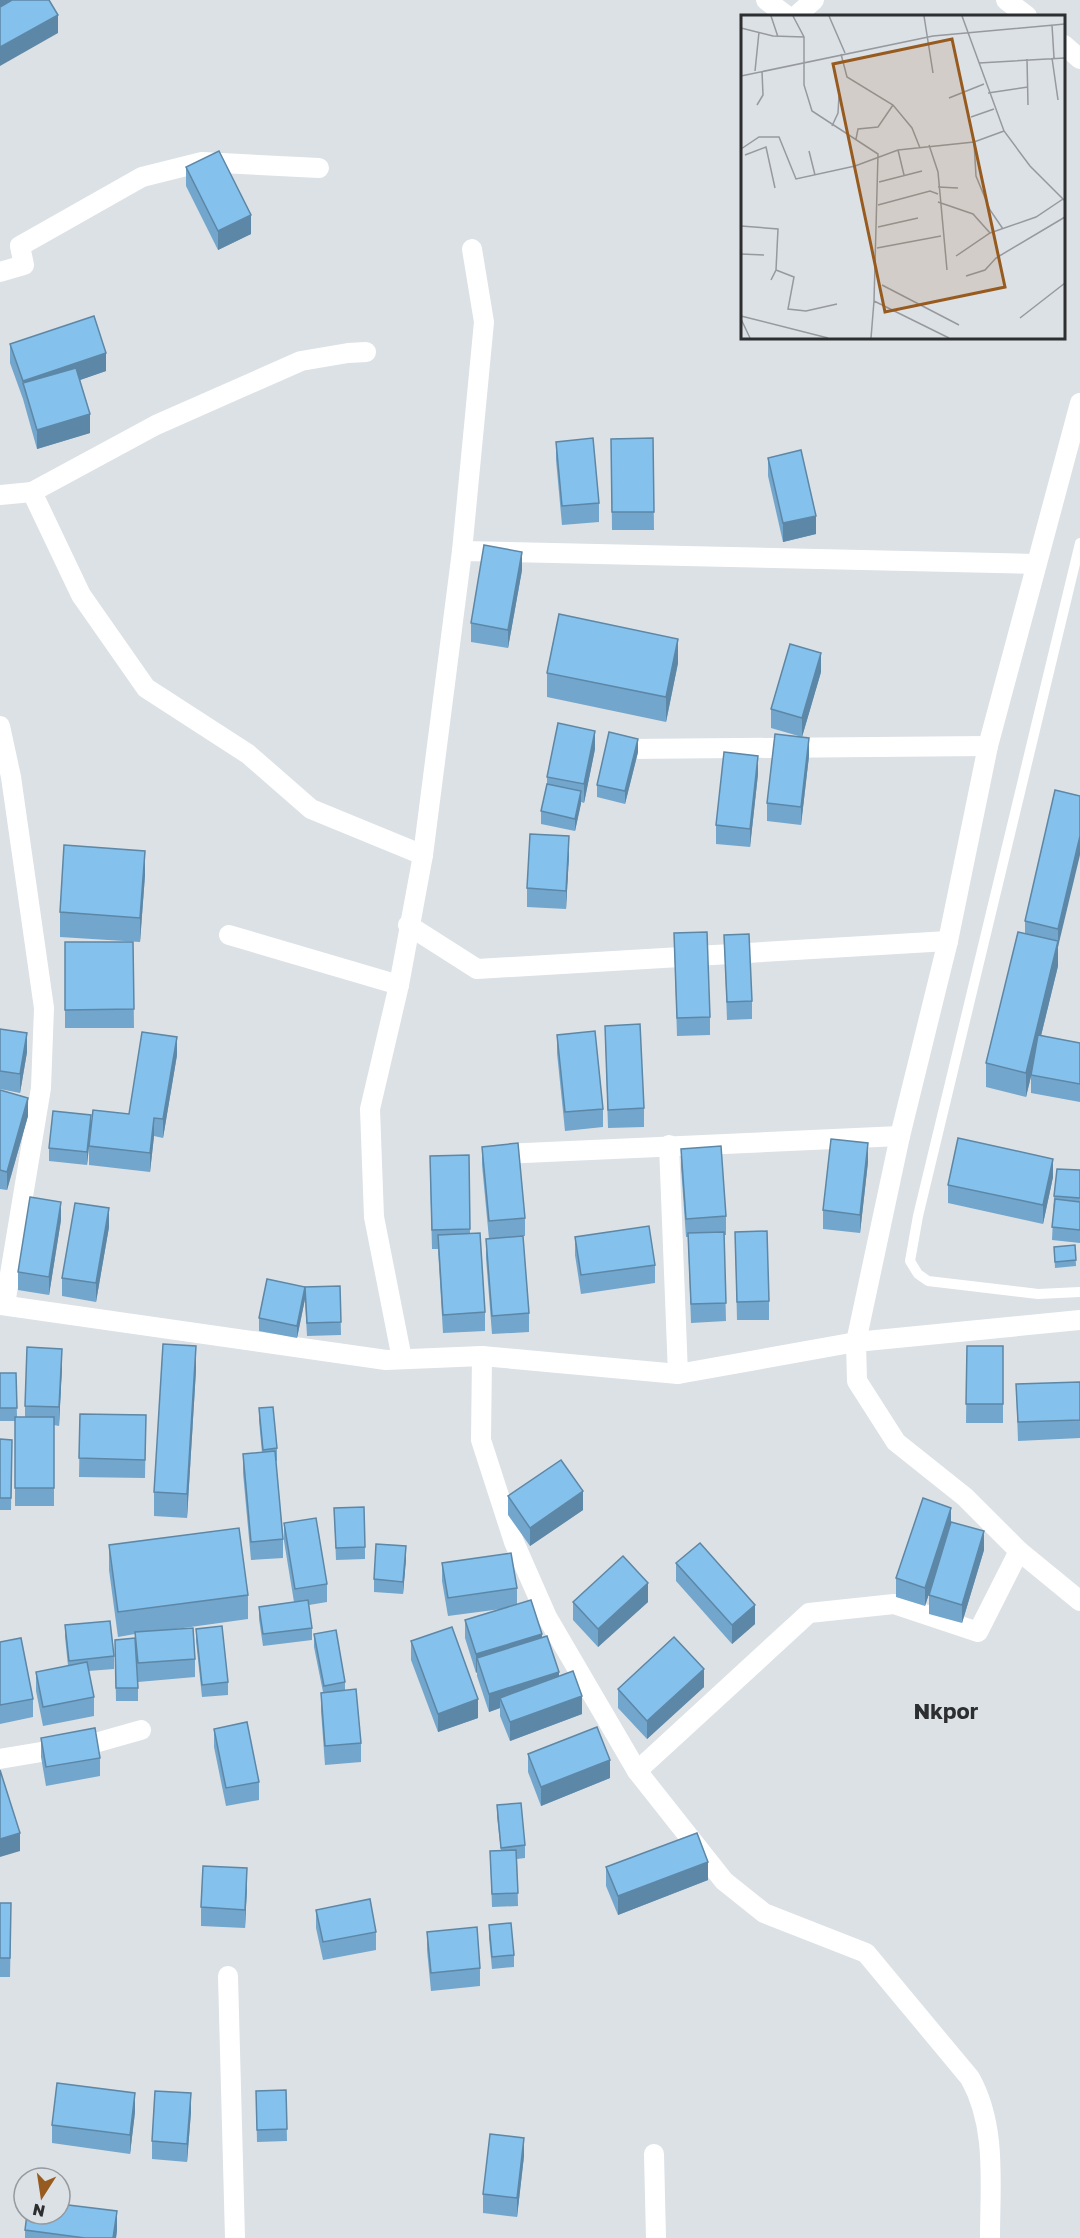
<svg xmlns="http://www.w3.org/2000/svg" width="1080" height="2238" viewBox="0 0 1080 2238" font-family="'Golos Text',sans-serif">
	<rect width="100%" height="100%" fill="#dce1e5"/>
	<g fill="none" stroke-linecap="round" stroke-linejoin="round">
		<!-- lane -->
		<path stroke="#fff" stroke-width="10" d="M1080 543 918 1216 910 1261 918 1274 928 1281 1038 1294 1080 1292"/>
		<!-- street -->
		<g stroke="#fff" stroke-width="20">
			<path d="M766 0 787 16"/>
			<path d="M1006 0 1027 16"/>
			<path d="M796 16 814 0"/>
			<path d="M1064 45 1080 59"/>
			<path d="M0 272 24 265 20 246 142 177 202 162 319 168"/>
			<path d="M1080 403 988 746 948 941 900 1136 856 1342 857 1381 896 1442 965 1497 1019 1551 1080 1601"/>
			<path d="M32 492 81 595 146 688 248 754 311 809 423 855"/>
			<path d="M0 495 32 492 156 425 301 361 348 353 366 352"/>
			<path d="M462 551 1036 564"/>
			<path d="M0 726 11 777 44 1008 41 1088 5 1304"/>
			<path d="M629 749 988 746"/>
			<path d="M408 925 477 969 948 941"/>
			<path d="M229 935 399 985"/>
			<path d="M669 1145 678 1374"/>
			<path d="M505 1154 900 1136"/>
			<path d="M0 1305 386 1360 482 1356 678 1374 856 1342 1080 1320"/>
			<path d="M482 1356 481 1440 514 1542 547 1617 637 1771 724 1881 764 1913 866 1953 970 2078C997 2126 990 2184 990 2238"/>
			<path d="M402 1359 374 1217 370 1109 399 985 423 855 462 551 484 322 472 249"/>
			<path d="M0 1759 95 1743 141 1730"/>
			<path d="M637 1771 809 1613 894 1604 978 1632 1019 1551"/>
			<path d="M228 1976 235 2238"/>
			<path d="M654 2154 656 2238"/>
		</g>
	</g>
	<!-- wall -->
	<g fill="#72a6cc">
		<path d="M186 167 251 234 218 250 186 186Z"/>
		<path d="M10 344 106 371 80 380 90 433 37 449 23 399 10 363Z"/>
		<path d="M653 438 654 530H612L611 439Z"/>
		<path d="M556 442 599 503V522L562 525 556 460Z"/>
		<path d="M768 458 816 534 783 542 768 476Z"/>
		<path d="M522 570 508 648 471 642V623Z"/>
		<path d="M678 663 666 722 547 697V673Z"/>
		<path d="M821 672 802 737 771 728V709Z"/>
		<path d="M595 749 584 803 581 802 575 831 541 824V811L547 787V777Z"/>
		<path d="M638 752 625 804 597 797V785Z"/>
		<path d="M809 756 801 825 767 821V803Z"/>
		<path d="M758 774 750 847 716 844V825Z"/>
		<path d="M1080 796 1058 947V966L1041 1036 1080 1043V1102L1031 1093V1076L1026 1097 986 1087V1063L1025 933V921Z"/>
		<path d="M569 855 566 909 527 907V888Z"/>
		<path d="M145 875 140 942 60 937V912Z"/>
		<path d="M674 933 710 1017V1035L677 1036Z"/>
		<path d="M724 935 752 1001V1019L727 1020Z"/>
		<path d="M65 942H133L134 1028H65Z"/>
		<path d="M605 1026 644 1108V1127L608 1128Z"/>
		<path d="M0 1029 27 1052 20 1093 0 1089Z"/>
		<path d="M557 1035 603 1109V1127L565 1131 557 1053Z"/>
		<path d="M177 1055 163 1138 154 1136 150 1172 89 1165V1146L129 1114Z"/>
		<path d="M0 1090 28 1116 7 1190 0 1189Z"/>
		<path d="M91 1127 87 1165 49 1161V1148Z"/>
		<path d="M482 1147 525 1218V1236H523L529 1313V1332L492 1334 486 1258V1239H489L482 1165Z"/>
		<path d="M681 1149 726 1216V1235H724L726 1321 691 1323 688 1237H686L681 1167Z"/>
		<path d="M469 1155 470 1233 485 1312V1331L443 1333 438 1249H432L430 1174Z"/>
		<path d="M868 1162 860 1233 823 1229V1210Z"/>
		<path d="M1080 1170V1243L1052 1240 1054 1196Z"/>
		<path d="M1053 1177 1043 1224 948 1203V1185Z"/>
		<path d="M61 1220 49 1295 18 1290V1272Z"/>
		<path d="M109 1227 96 1302 62 1296V1278Z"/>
		<path d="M735 1232 769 1301V1320H737Z"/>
		<path d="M575 1237 655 1265V1283L581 1294 575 1255Z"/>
		<path d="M1075 1245 1076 1266 1055 1268 1054 1247Z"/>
		<path d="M340 1286 341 1335 307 1336 305 1299 297 1338 259 1331V1318L305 1287Z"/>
		<path d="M967 1346H1003V1423H966Z"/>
		<path d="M62 1367 59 1426 54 1425V1506H15V1421H0V1373H16L17 1417H25V1406Z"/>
		<path d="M196 1370 187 1518 154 1516V1492Z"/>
		<path d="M1080 1382V1438L1018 1441 1016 1384Z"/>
		<path d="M259 1408 277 1448V1461H276L283 1539V1558L251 1560 243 1473V1454L262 1453 259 1421Z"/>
		<path d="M80 1414 146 1415 145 1478 79 1477Z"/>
		<path d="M0 1439 12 1440 11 1510H0Z"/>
		<path d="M508 1496 583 1510 530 1546 508 1515Z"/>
		<path d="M334 1508 365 1547V1559L336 1560Z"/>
		<path d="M284 1523 327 1584V1602L309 1605 312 1628V1640L263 1646 259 1619V1607L294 1602 284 1541Z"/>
		<path d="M109 1545 248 1595V1619L169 1630 195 1659V1677L138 1682V1701H116L115 1640 135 1638V1634L118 1637 109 1570Z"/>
		<path d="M984 1550 962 1623 929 1614V1595L934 1578 925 1606 896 1597V1578Z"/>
		<path d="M406 1559 403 1594 374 1592V1579Z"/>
		<path d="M442 1563 517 1588V1604L542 1638 559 1676 582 1714 510 1741 500 1716V1708L489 1712 477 1676V1672L476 1673 465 1638V1620L501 1609 448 1616 442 1581Z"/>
		<path d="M676 1563 755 1624 732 1644 676 1581Z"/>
		<path d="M573 1602H648L598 1647 573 1620Z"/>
		<path d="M65 1625 114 1656V1669L88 1671 94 1697V1716L43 1726 36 1691V1672L68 1666 65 1637Z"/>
		<path d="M196 1629 228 1682V1695L202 1697 196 1641Z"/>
		<path d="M314 1634 345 1682V1690L361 1743V1762L325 1765 321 1711V1693L323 1692 314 1647Z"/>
		<path d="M411 1641 478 1718 438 1732 411 1660Z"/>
		<path d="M0 1642 33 1699V1717L0 1724Z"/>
		<path d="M704 1687 647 1739 618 1708V1689Z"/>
		<path d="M214 1729 259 1782V1800L226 1806 214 1747Z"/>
		<path d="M41 1738 100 1758V1776L46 1786 41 1757Z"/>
		<path d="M528 1754 610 1778 541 1806 528 1772Z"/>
		<path d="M497 1805 525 1845V1858L517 1859 518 1906 492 1907 490 1851H501L497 1817Z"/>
		<path d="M606 1867 708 1880 618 1915 606 1886Z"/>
		<path d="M247 1886 245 1928 201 1926V1907Z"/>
		<path d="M0 1903 11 1921 10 1977H0Z"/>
		<path d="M316 1910 376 1932V1950L323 1960 316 1928Z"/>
		<path d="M489 1925 514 1955V1967L492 1969 489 1938Z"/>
		<path d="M427 1932 480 1968V1986L431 1991 427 1950Z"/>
		<path d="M286 2090 287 2141 257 2142 256 2091Z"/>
		<path d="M135 2112 130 2154 52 2143V2125Z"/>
		<path d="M191 2112 187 2162 152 2159V2141Z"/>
		<path d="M524 2156 517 2217 483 2213V2194Z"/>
		<path d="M25 2230H117L116 2238H25Z"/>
	</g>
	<!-- shaded-wall -->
	<g fill="#5d87a6">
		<path d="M0 0H19L0 10Z"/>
		<path d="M58 15V33L0 66V47Z"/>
		<path d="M251 215V234L218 250V231Z"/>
		<path d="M106 353V371L28 398 23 383V399V381Z"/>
		<path d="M90 414V433L37 449V430Z"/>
		<path d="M816 516V534L783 542V523Z"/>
		<path d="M522 552V570L508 648V630Z"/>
		<path d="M678 639V663L666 722V697Z"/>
		<path d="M821 653V672L802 737V718Z"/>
		<path d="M595 731V749L584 803V784Z"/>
		<path d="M809 738V756L801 825V807Z"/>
		<path d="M638 739V752L625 804V791Z"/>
		<path d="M758 756V774L750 847V829Z"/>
		<path d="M581 791V804L575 831V819Z"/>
		<path d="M569 836V855L566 909V891Z"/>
		<path d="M1080 836V855L1058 947V929Z"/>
		<path d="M145 851V875L140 942V918Z"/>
		<path d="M1058 941V966L1026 1097V1073Z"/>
		<path d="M27 1033V1052L20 1093V1074Z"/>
		<path d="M177 1037V1055L163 1138V1119Z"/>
		<path d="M28 1098V1116L7 1190V1172Z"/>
		<path d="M91 1115V1127L87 1165V1152Z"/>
		<path d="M154 1118V1136L150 1172V1153Z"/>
		<path d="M868 1143V1162L860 1233V1215Z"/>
		<path d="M1053 1159V1177L1043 1224V1205Z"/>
		<path d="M61 1202V1220L49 1295V1277Z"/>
		<path d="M109 1208V1227L96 1302V1283Z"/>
		<path d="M305 1287V1299L297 1338V1326Z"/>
		<path d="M196 1346V1370L187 1518V1494Z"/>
		<path d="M62 1349V1367L59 1426V1407Z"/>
		<path d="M583 1491V1510L530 1546V1528Z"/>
		<path d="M951 1508V1526L925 1606V1588Z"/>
		<path d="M984 1531V1550L962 1623V1605Z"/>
		<path d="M406 1546V1559L403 1594V1582Z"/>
		<path d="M648 1583V1602L598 1647V1629Z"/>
		<path d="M755 1605V1624L732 1644V1625Z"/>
		<path d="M542 1634V1653L477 1658V1672L476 1673V1654Z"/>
		<path d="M704 1669V1687L647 1739V1721Z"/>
		<path d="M559 1672V1690L500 1698V1708L489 1712V1694Z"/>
		<path d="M582 1696V1714L510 1741V1722Z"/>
		<path d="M478 1699V1718L438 1732V1714Z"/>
		<path d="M610 1760V1778L541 1806V1787Z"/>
		<path d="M20 1833V1851L0 1857V1839Z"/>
		<path d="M708 1862V1880L618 1915V1896Z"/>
		<path d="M247 1868V1886L245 1928V1910Z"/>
		<path d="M135 2093V2112L130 2154V2135Z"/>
		<path d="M191 2093V2112L187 2162V2144Z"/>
		<path d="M524 2138V2156L517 2217V2198Z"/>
		<path d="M117 2211V2230L116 2238H113Z"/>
	</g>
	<!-- building -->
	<g fill="#85c1ed" stroke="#5d87a6" stroke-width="1.5">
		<path d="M12 0H49L58 15 0 47V7Z"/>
		<path d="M219 151 251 215 218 231 186 167Z"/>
		<path d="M94 316 106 353 23 381 10 344Z"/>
		<path d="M76 368 90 414 37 430 23 383Z"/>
		<path d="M593 438 599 503 562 506 556 442Z"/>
		<path d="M653 438 654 512H612L611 439Z"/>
		<path d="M801 450 816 516 783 523 768 458Z"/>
		<path d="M484 545 522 552 508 630 471 623Z"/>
		<path d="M559 614 678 639 666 697 547 673Z"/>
		<path d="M790 644 821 653 802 718 771 709Z"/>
		<path d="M558 723 595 731 584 784 547 777Z"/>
		<path d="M609 732 638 739 625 791 597 785Z"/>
		<path d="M775 734 809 738 801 807 767 803Z"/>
		<path d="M724 752 758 756 750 829 716 825Z"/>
		<path d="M547 784 581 791 575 819 541 811Z"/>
		<path d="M1055 790 1080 796V836L1058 929 1025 921Z"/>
		<path d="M530 834 569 836 566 891 527 888Z"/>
		<path d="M64 845 145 851 140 918 60 912Z"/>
		<path d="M707 932 710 1017 677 1018 674 933Z"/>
		<path d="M1018 932 1058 941 1026 1073 986 1063Z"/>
		<path d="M749 934 752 1001 727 1002 724 935Z"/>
		<path d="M65 942H133L134 1009 65 1010Z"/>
		<path d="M640 1024 644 1108 608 1110 605 1026Z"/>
		<path d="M0 1029 27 1033 20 1074 0 1071Z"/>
		<path d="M595 1031 603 1109 565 1112 557 1035Z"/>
		<path d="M142 1032 177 1037 163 1119 154 1118 150 1153 89 1146 93 1110 129 1114Z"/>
		<path d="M1038 1035 1080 1043V1084L1031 1075Z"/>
		<path d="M0 1090 28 1098 7 1172 0 1170Z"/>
		<path d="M53 1111 91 1115 87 1152 49 1148Z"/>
		<path d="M958 1138 1053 1159 1043 1205 948 1185Z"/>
		<path d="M831 1139 868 1143 860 1215 823 1210Z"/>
		<path d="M518 1143 525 1218 489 1221 482 1147Z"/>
		<path d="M721 1146 726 1216 686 1219 681 1149Z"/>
		<path d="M469 1155 470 1229 432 1230 430 1156Z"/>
		<path d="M1057 1169 1080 1170V1198L1054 1196Z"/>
		<path d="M30 1197 61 1202 49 1277 18 1272Z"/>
		<path d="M1055 1199 1080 1202V1230L1052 1227Z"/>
		<path d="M75 1203 109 1208 96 1283 62 1278Z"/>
		<path d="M649 1226 655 1265 581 1275 575 1237Z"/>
		<path d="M767 1231 769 1301 737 1302 735 1232Z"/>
		<path d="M724 1232 726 1303 691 1304 688 1233Z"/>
		<path d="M480 1233 485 1312 443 1315 438 1235Z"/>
		<path d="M523 1236 529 1313 492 1316 486 1239Z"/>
		<path d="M1075 1245 1076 1260 1055 1262 1054 1247Z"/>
		<path d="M267 1279 305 1287 297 1326 259 1318Z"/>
		<path d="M340 1286 341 1322 307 1323 305 1287Z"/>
		<path d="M163 1344 196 1346 187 1494 154 1492Z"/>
		<path d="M967 1346H1003V1404H966Z"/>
		<path d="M27 1347 62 1349 59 1407 25 1406Z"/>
		<path d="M0 1373H16L17 1408H0Z"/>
		<path d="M1080 1382V1420L1018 1422 1016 1384Z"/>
		<path d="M273 1407 277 1448 263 1450 259 1408Z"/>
		<path d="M80 1414 146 1415 145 1460 79 1458Z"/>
		<rect x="15" y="1417" width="39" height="71"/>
		<path d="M0 1439 12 1440 11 1498H0Z"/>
		<path d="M275 1451 283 1539 251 1542 243 1454Z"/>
		<path d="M561 1460 583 1491 530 1528 508 1496Z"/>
		<path d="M923 1498 951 1508 925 1588 896 1578Z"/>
		<path d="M364 1507 365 1547 336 1548 334 1508Z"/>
		<path d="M316 1518 327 1584 295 1589 284 1523Z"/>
		<path d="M951 1522 984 1531 962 1605 929 1595Z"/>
		<path d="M239 1528 248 1595 118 1612 109 1545Z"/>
		<path d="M700 1543 755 1605 732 1625 676 1563Z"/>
		<path d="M376 1544 406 1546 403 1582 374 1579Z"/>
		<path d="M511 1553 517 1588 448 1598 442 1563Z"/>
		<path d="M623 1556 648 1583 598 1629 573 1602Z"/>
		<path d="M308 1600 312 1628 263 1634 259 1607Z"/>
		<path d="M531 1600 542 1634 476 1654 465 1620Z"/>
		<path d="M110 1621 114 1656 69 1661 65 1625Z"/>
		<path d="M222 1626 228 1682 202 1685 196 1629Z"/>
		<path d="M452 1627 478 1699 438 1714 411 1641Z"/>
		<path d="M193 1628 195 1659 138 1663 135 1632Z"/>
		<path d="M336 1630 345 1682 324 1686 314 1634Z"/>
		<path d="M547 1636 559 1672 489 1694 477 1658Z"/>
		<path d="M674 1637 704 1669 647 1721 618 1689Z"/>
		<path d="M21 1638 33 1699 0 1705V1642Z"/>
		<path d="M135 1638 138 1688H116L115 1640Z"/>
		<path d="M87 1662 94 1697 43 1707 36 1672Z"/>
		<path d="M573 1671 582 1696 510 1722 500 1698Z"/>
		<path d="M356 1689 361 1743 325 1746 321 1693Z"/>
		<path d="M247 1722 259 1782 226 1788 214 1729Z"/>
		<path d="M597 1727 610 1760 541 1787 528 1754Z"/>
		<path d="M95 1728 100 1758 46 1767 41 1738Z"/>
		<path d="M0 1770 20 1833 0 1839Z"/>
		<path d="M521 1803 525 1845 501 1848 497 1805Z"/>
		<path d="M697 1833 708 1862 618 1896 606 1867Z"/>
		<path d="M516 1850 518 1893 492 1894 490 1851Z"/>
		<path d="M203 1866 247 1868 245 1910 201 1907Z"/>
		<path d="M370 1899 376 1932 323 1942 316 1910Z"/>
		<path d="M0 1903H11L10 1958H0Z"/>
		<path d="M511 1923 514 1955 492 1957 489 1925Z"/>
		<path d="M477 1927 480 1968 431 1973 427 1932Z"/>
		<path d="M57 2083 135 2093 130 2135 52 2125Z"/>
		<path d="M286 2090 287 2129 257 2130 256 2091Z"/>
		<path d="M155 2091 191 2093 187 2144 152 2141Z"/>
		<path d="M490 2134 524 2138 517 2198 483 2194Z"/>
		<path d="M60 2204 117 2211 113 2238H85L25 2230 27 2214H60Z"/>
	</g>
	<g text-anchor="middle" stroke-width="5" stroke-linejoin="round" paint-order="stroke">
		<!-- district labels -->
		<g font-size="22" font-weight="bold" fill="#2c2e30" stroke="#dce1e5">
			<text x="946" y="1719">Nkpor</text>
		</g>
	</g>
	<!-- overview -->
	<g transform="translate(741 15)">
		<rect width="324" height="324" fill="#dce1e5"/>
		<path fill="none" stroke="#96999d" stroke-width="1.5" d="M30 1 37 22M52 1 63 22V70L71 96 137 139 133 286 208 323M88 1 104 38M183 1 192 58M221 1 263 116 289 151 324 186M311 10 313 43M0 13 32 21 63 22M100 39 106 62 152 90 171 113 179 133M311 43 317 85M286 44 287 90M238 48 324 43M14 56 18 17M0 61 192 21 324 9M247 78 287 72M208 83 243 69M16 90 22 80 21 56M230 102 253 94M91 111 97 98 98 81M115 124 117 114 137 112 152 90M233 127 235 161 249 195 262 214M188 130 197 157 206 255M0 134 18 122H38L55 164 114 151 157 135 233 127 263 116M157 135 163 160M68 136 74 160M4 140 25 132 34 173M138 167 181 156M197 172 217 173M197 187 232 199 249 218M137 190 189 176 197 179M0 211 37 214 35 255 30 265M137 212 177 203M136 233 200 221M0 239 23 240M215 241 249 218 295 202 322 184M35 255 53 262 47 294 65 296 96 289M225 261 244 255 255 243 324 202M141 270 218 310M0 301 87 323M279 303 324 268M0 304 9 323M130 323 133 286"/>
		<path fill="#985b1f" fill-opacity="0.15" stroke="#985b1f" stroke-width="3" d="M211 24 264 272 144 297 92 49Z"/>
		<rect width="324" height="324" fill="none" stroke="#2c2e30" stroke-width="3"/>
	</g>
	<!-- north arrow -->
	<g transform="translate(42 2196) rotate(192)"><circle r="28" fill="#dce1e5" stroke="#96999d" stroke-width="1.5"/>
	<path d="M0-4.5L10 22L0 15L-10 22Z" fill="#985b1f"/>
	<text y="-9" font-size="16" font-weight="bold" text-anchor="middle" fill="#2c2e30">N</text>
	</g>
</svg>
